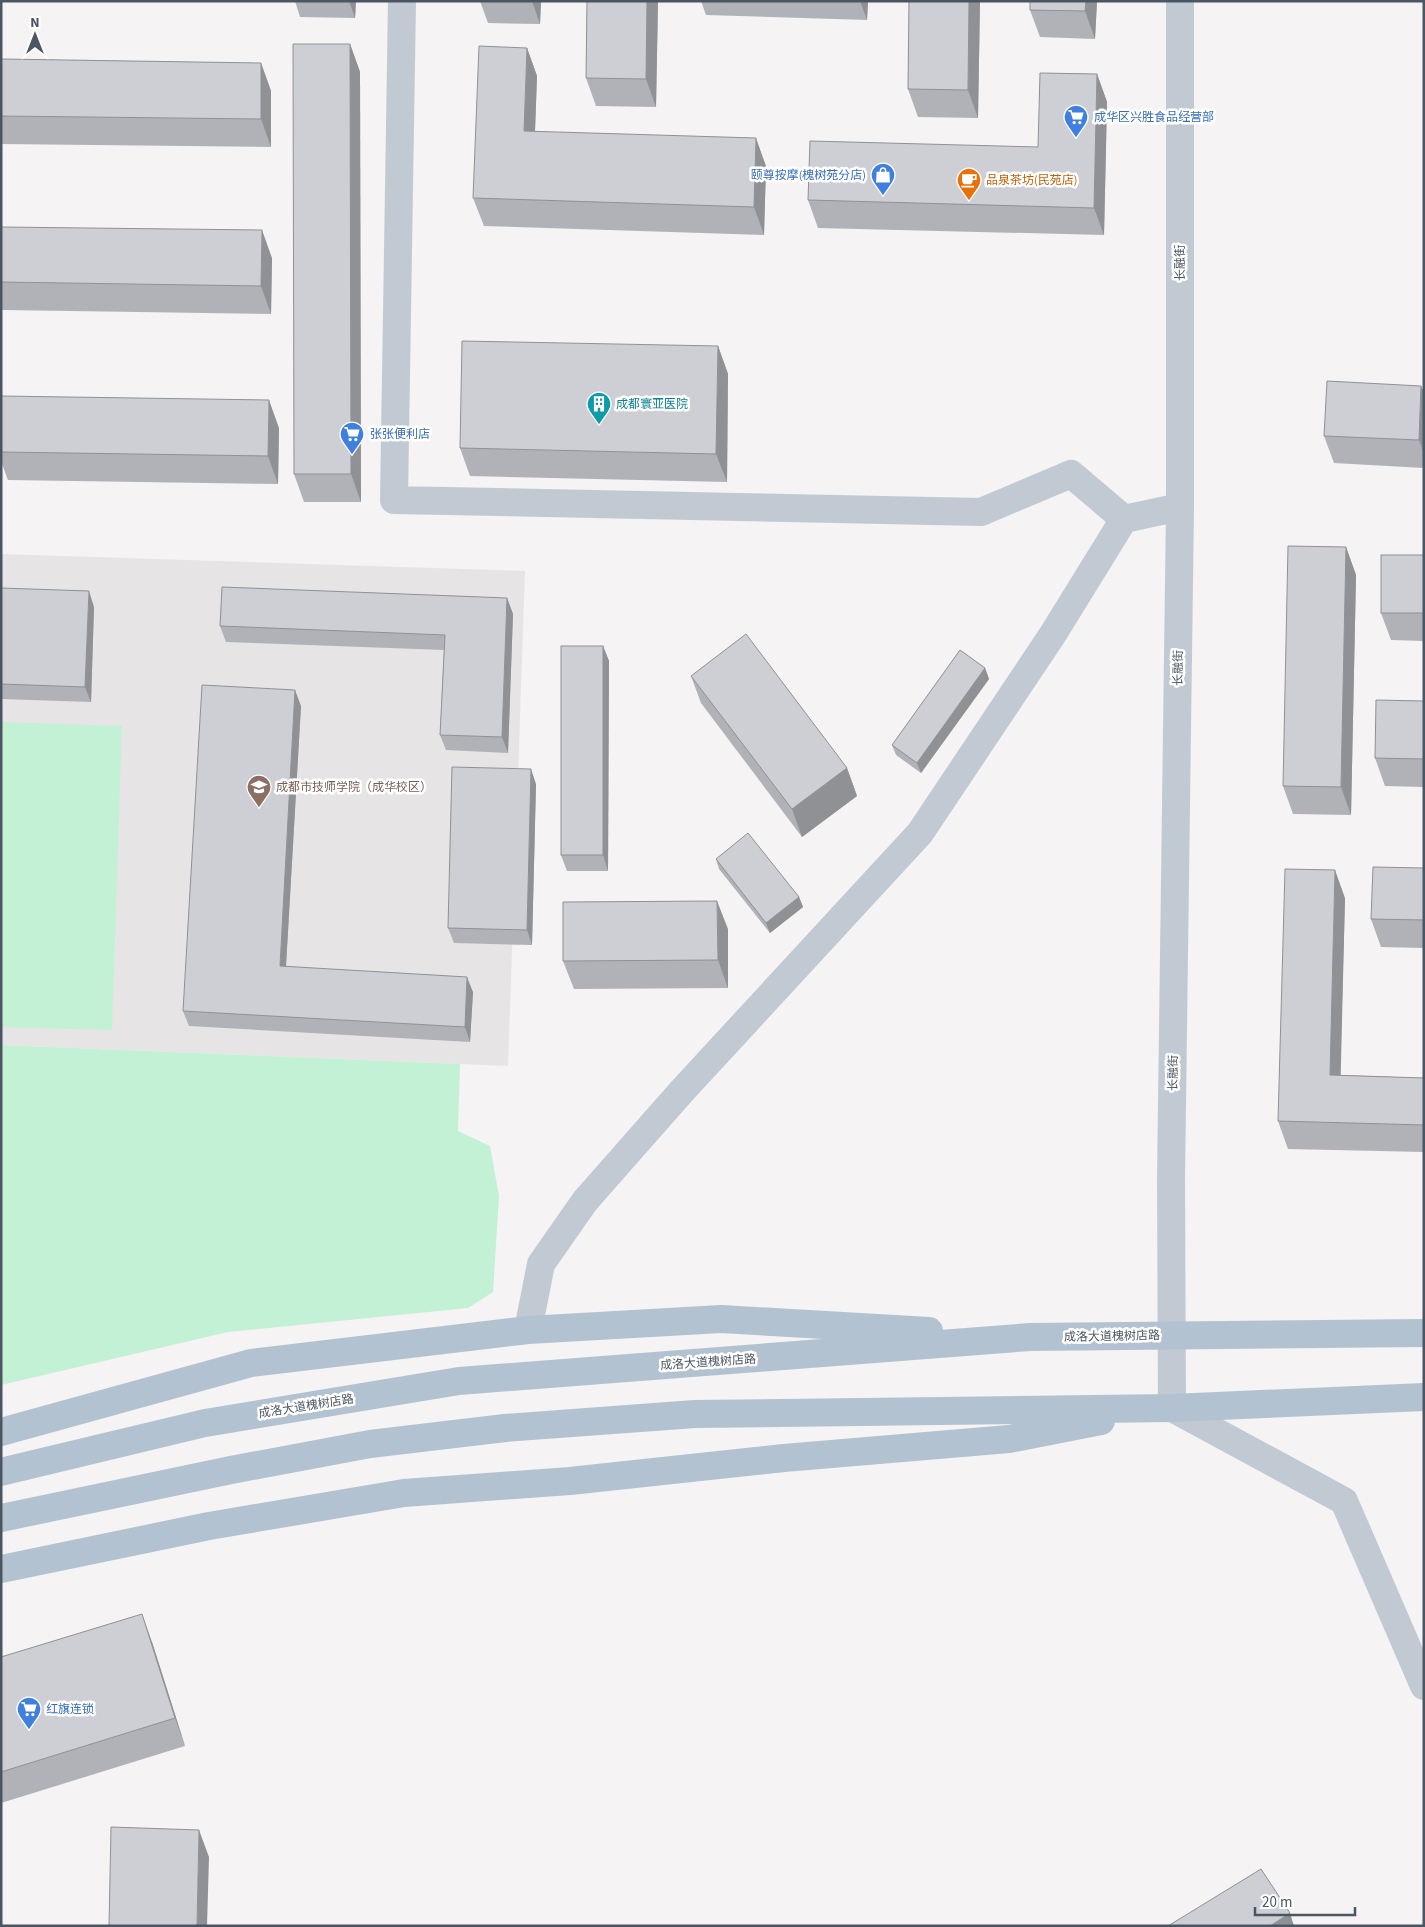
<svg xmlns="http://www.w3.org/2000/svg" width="1425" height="1927" viewBox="0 0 1425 1927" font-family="'Source Sans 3','Noto Sans SC',sans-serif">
	<rect width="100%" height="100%" fill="#f5f3f3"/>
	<!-- education -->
	<path fill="#e6e4e5" d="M1 554 525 571 508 1066 1 1045Z"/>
	<!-- green -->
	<g fill="#c3f1d5">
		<path d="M1 722 122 726 112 1030 1 1027Z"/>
		<path d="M1 1045 460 1064 458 1131 490 1146 499 1196 493 1292 468 1308 228 1332 1 1385Z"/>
	</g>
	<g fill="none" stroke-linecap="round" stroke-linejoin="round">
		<!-- street -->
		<g stroke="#c1cad2" stroke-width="28">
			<path d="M402 1 394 500 981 512 1071 474 1124 519"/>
			<path d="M1180 1V507L1171 1179 1172 1408 1344 1501 1424 1686"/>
			<path d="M528 1330 541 1264 585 1201 681 1092 920 833 1053 634 1124 519 1180 507"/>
		</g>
		<!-- primary -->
		<g stroke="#b3c2d1" stroke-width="28">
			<path d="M1 1432 251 1363 528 1330 721 1319 929 1331"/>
			<path d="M1 1472 205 1423 459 1381 1030 1337 1424 1333"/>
			<path d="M1 1518 231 1470 370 1444 505 1428 695 1414 1172 1408 1424 1397"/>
			<path d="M1 1569 209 1526 404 1493 570 1481 784 1458 1009 1439 1101 1421"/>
		</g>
	</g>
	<!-- wall -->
	<g fill="#b0b2b7">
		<path d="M295 1H356L355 18 300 17Z"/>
		<path d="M480 1H541L540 24 488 23Z"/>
		<path d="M587 1H658L656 107 596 106 586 78Z"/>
		<path d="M701 1H868L867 20 706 15Z"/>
		<path d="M909 1H980L978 118 918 117 908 89Z"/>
		<path d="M1030 1H1097L1095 39 1040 37 1030 10Z"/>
		<path d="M350 44 360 72 361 502H304L294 474Z"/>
		<path d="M527 48 537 76 535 131 766 166 764 235 484 226 473 198Z"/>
		<path d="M1 59 261 63 271 91V147L1 144Z"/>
		<path d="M1097 74 1107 102 1104 235 818 228 808 200 1038 147Z"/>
		<path d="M1 227 272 258 271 314 2 310Z"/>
		<path d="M718 346 728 374 727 482 470 476 460 448Z"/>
		<path d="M1421 386 1424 392V468L1334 463 1324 436Z"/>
		<path d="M1 396 279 428 278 484 8 480 1 461Z"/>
		<path d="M1346 547 1356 575 1351 815 1293 814 1283 786Z"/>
		<path d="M1424 555V641L1391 640 1381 613Z"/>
		<path d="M1 588 94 607 91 702 1 699Z"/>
		<path d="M507 598 513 614 508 753 446 750 440 735 444 650 226 642 220 626Z"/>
		<path d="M603 646 609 661 608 871H567L561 855Z"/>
		<path d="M985 668 989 679 921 773 896 755 892 745Z"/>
		<path d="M691 676 847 768 857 796 802 837 701 703Z"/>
		<path d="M1424 701V787L1385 786 1375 758Z"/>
		<path d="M301 706 286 967 473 992 470 1042 189 1026 183 1011Z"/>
		<path d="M536 784 532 945 454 943 448 928Z"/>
		<path d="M716 859 799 897 803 907 770 933 719 869Z"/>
		<path d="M1424 868V948L1381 947 1371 919Z"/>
		<path d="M1345 898 1340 1075 1424 1078V1152L1288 1149 1278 1121Z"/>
		<path d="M728 929V988L574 989 563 961Z"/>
		<path d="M152 1642 185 1746 1 1803V1657Z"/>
	</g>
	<!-- shaded-wall -->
	<g fill="#909195">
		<path d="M349 1H356L355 18Z"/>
		<path d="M532 1H541L540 24Z"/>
		<path d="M647 1H658L656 107 646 79Z"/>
		<path d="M860 1H868L867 20Z"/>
		<path d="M969 1H980L978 118 968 90Z"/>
		<path d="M1086 1H1097L1095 39 1085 11Z"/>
		<path d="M350 44 360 72 361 502 351 474Z"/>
		<path d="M527 48 537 76 534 159 524 131Z"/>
		<path d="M261 63 271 91V147L261 119Z"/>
		<path d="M1097 74 1107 102 1104 235 1094 208Z"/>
		<path d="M756 138 766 166 764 235 754 207Z"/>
		<path d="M262 230 272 258 271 314 261 286Z"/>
		<path d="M718 346 728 374 727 482 716 454Z"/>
		<path d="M1421 386 1424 392V454L1419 440Z"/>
		<path d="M269 400 279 428 278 484 268 456Z"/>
		<path d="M1346 547 1356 575 1351 815 1341 787Z"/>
		<path d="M89 591 94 607 91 702 85 687Z"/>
		<path d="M507 598 513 614 508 753 502 737Z"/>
		<path d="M603 646 609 661 608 871 603 855Z"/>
		<path d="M985 668 989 679 921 773 917 763Z"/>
		<path d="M295 690 301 706 285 982 280 966Z"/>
		<path d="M847 768 857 796 802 837 792 809Z"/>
		<path d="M531 769 536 784 532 945 527 930Z"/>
		<path d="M1335 870 1345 898 1340 1103 1330 1075Z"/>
		<path d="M799 897 803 907 770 933 766 923Z"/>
		<path d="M717 901 728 929V988L718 960Z"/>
		<path d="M467 977 473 992 470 1042 465 1027Z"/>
		<path d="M142 1614 152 1642 185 1746 175 1718Z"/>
		<path d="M199 1830 209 1857 207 1926H197Z"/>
		<path d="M1290 1913 1294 1926H1270Z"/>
	</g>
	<!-- building -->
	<g fill="#cdcfd5" stroke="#909195">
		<path d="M587 1H647L646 79 586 78Z"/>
		<path d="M909 1H969L968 90 908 89Z"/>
		<path d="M1030 1H1086L1085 11 1030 10Z"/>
		<path d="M293 44H350L351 474H294Z"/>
		<path d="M479 46 527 48 524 131 756 138 754 207 473 198Z"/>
		<path d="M1 59 261 63V119L1 116Z"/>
		<path d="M1040 73 1097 74 1094 208 808 200 810 141 1038 147Z"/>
		<path d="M1 227 262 230 261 286 1 282Z"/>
		<path d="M462 341 718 346 716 454 460 448Z"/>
		<path d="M1327 381 1421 386 1419 440 1324 436Z"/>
		<path d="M1 396 269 400 268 456 1 452Z"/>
		<path d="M1288 546 1346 547 1341 787 1283 786Z"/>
		<rect x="1381" y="555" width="43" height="58"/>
		<path d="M222 587 507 598 502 737 440 735 445 635 220 626Z"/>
		<path d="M1 588 89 591 85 687 1 684Z"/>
		<path d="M746 634 847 768 792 809 691 676Z"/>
		<rect x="561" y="646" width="42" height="209"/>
		<path d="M960 650 985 668 917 763 892 745Z"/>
		<path d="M202 685 295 690 280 966 467 977 465 1027 183 1011Z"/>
		<path d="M1376 700 1424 701V759L1375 758Z"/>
		<path d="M452 767 531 769 527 930 448 928Z"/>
		<path d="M748 833 799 897 766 923 716 859Z"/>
		<path d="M1373 867 1424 868V920L1371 919Z"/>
		<path d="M1285 869 1335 870 1330 1075 1424 1078V1125L1278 1121Z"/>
		<path d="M717 901 718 960 563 961V902Z"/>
		<path d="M142 1614 175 1718 1 1772V1657Z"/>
		<path d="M111 1827 199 1830 197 1926H109Z"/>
		<path d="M1261 1869 1290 1913 1270 1926H1168Z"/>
	</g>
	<!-- icons -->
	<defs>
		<symbol id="supermarket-pin" viewBox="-11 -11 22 30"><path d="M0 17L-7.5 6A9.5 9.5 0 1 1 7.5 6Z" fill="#3f7fe0" stroke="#fff"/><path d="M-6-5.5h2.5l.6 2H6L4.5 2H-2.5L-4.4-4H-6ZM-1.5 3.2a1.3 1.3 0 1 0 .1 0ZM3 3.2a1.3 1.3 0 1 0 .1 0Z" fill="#fff"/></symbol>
		<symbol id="shop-pin" viewBox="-11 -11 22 30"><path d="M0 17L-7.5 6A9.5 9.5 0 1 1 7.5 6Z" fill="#3f7fe0" stroke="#fff"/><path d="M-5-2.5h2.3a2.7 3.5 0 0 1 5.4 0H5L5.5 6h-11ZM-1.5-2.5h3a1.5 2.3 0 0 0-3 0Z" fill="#fff"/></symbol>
		<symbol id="cafe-pin" viewBox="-11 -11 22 30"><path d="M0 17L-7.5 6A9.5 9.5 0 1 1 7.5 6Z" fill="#e8710a" stroke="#fff"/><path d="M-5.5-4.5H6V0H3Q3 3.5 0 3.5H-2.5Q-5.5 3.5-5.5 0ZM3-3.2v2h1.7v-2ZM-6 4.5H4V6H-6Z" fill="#fff"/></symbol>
		<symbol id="building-pin" viewBox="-11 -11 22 30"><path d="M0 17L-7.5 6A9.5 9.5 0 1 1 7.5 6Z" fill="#0f9aa8" stroke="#fff"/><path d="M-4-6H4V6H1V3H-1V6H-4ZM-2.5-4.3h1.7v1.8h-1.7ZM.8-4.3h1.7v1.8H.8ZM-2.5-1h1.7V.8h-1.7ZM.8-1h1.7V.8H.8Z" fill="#fff"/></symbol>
		<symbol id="university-pin" viewBox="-11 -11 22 30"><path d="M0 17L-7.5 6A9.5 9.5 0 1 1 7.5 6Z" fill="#8d6e63" stroke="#fff"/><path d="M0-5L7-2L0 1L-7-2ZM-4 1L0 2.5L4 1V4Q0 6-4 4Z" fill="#fff"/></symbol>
	</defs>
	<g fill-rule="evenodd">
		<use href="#supermarket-pin" x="1062" y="103" width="28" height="38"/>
		<use href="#shop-pin" x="869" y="161" width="28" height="38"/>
		<use href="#cafe-pin" x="955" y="166" width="28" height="38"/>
		<use href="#building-pin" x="585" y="390" width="28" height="38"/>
		<use href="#supermarket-pin" x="338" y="420" width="28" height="38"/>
		<use href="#university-pin" x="245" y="773" width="28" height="38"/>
		<use href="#supermarket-pin" x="15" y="1695" width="28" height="38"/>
	</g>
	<g text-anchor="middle" stroke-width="5" stroke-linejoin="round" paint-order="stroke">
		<!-- shop labels -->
		<g font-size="12" fill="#366cbe" stroke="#fff" text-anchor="start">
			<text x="1094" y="121">成华区兴胜食品经营部</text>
			<text x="866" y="179" text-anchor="end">颐尊按摩(槐树苑分店)</text>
			<text x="370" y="438">张张便利店</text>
			<text x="46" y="1713">红旗连锁</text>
		</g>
		<!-- food labels -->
		<g font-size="12" fill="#c56008" stroke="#fff" text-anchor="start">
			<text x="986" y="184">品泉茶坊(民苑店)</text>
		</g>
		<!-- street labels -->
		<g font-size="12" fill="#4a5661" stroke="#fff">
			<text transform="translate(1180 263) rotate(-90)" y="4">长融街</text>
			<text transform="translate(1178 668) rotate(-89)" y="4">长融街</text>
			<text transform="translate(1173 1073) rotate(-89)" y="4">长融街</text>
			<text transform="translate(1112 1336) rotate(-1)" y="4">成洛大道槐树店路</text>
			<text transform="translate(708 1362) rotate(-4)" y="4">成洛大道槐树店路</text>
			<text transform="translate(306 1406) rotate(-9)" y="4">成洛大道槐树店路</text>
		</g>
		<!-- culture labels -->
		<g font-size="12" fill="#0d838f" stroke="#fff" text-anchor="start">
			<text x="616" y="408">成都寰亚医院</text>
		</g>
		<!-- education labels -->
		<g font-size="12" fill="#785e54" stroke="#fff" text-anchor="start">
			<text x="276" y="791">成都市技师学院（成华校区）</text>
		</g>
	</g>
	<!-- border -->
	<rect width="1425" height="1927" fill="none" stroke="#4a5661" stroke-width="5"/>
	<!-- north arrow -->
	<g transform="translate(35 35)" stroke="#ffffff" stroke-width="4" paint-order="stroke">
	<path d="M0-4L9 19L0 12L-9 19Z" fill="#4a5661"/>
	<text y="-8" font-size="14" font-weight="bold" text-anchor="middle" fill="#4a5661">N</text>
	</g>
	<!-- scale -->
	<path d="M1255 1907v8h100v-8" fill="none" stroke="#4a5661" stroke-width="2.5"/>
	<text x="1262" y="1907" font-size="15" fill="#4a5661" stroke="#ffffff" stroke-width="4" paint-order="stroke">20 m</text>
</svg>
